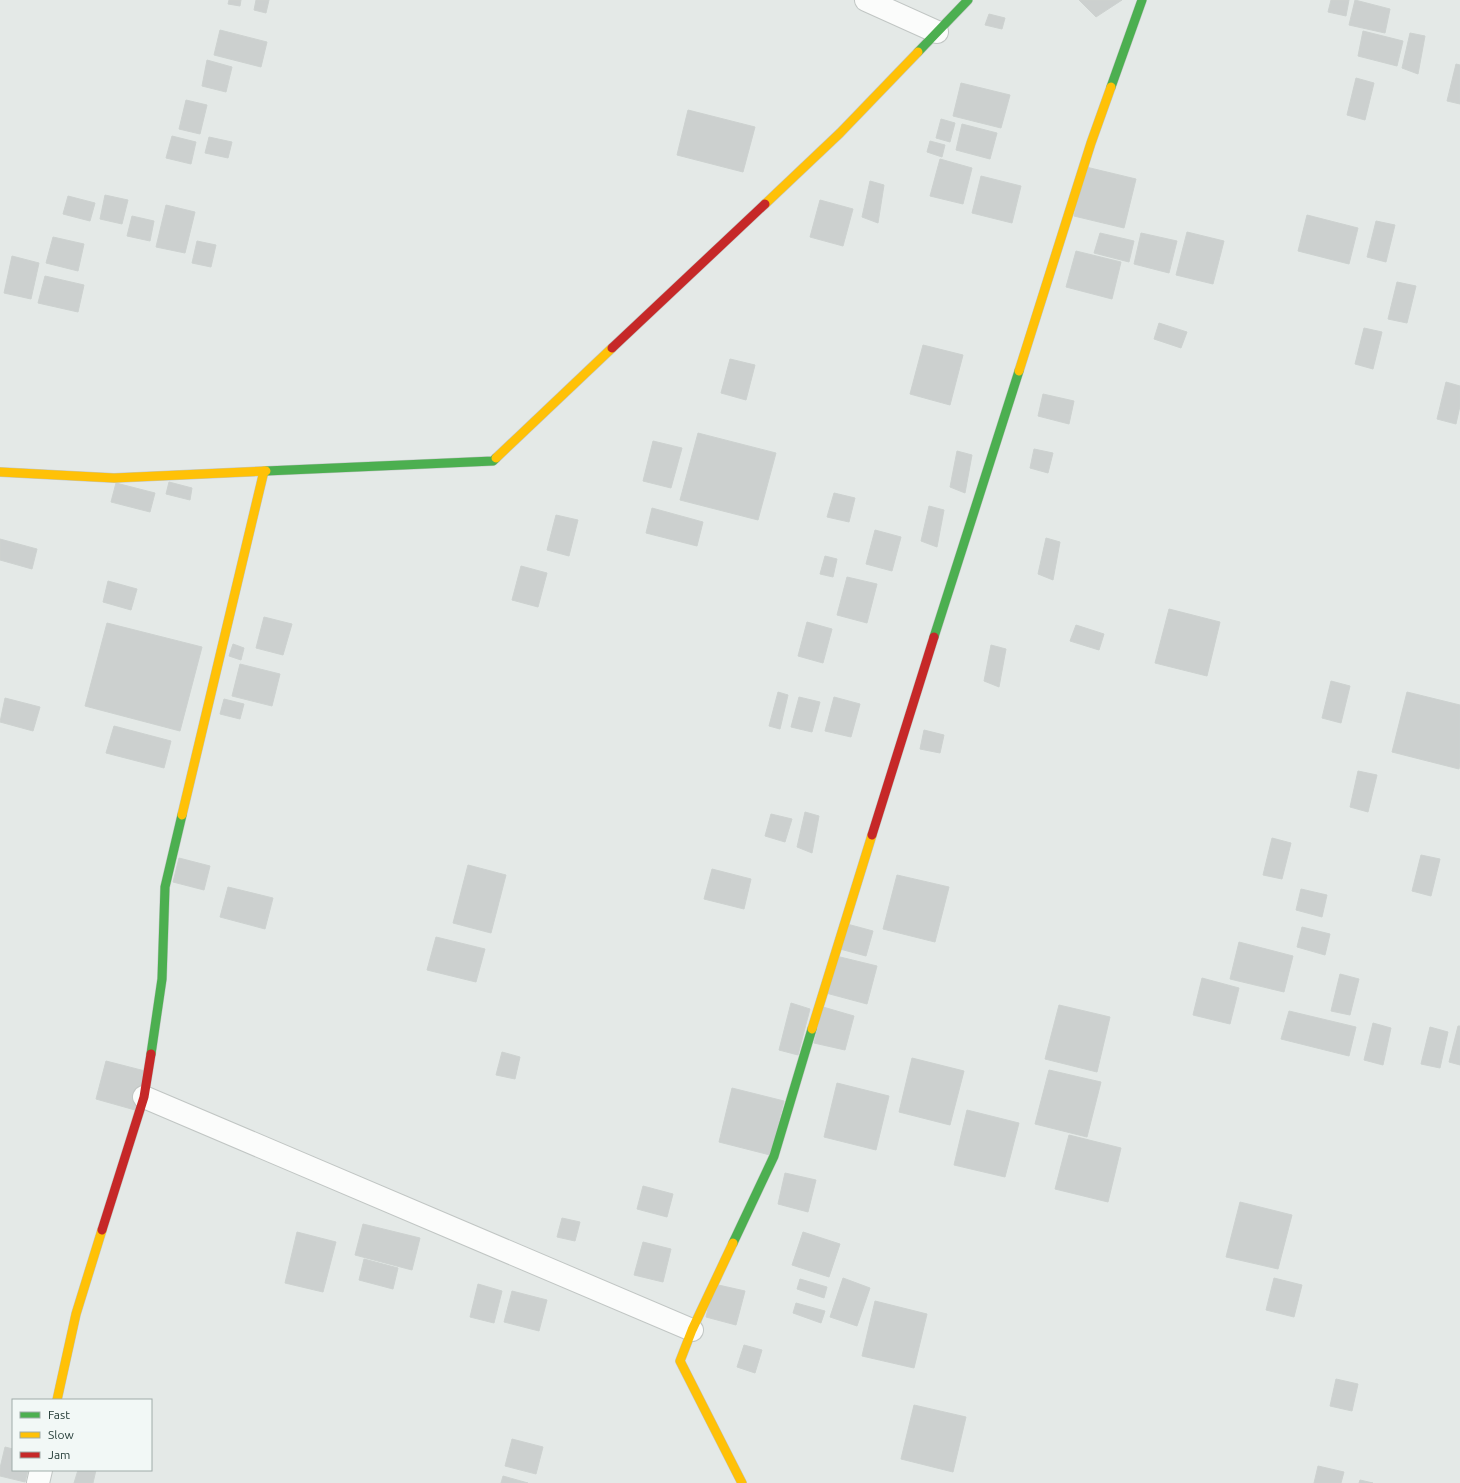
<svg xmlns="http://www.w3.org/2000/svg" width="1460" height="1483" viewBox="0 0 1460 1483" font-family="Ubuntu,sans-serif">
	<rect width="100%" height="100%" fill="#e4e9e7"/>
	<!-- building -->
	<g fill="#ccd0cf" stroke="#cdd2d0">
		<path d="M229 0H241L240 6 228 4Z"/>
		<path d="M256 0H269L266 13 254 10Z"/>
		<path d="M1079 0H1122L1096 17Z"/>
		<path d="M1331 0H1349L1346 16 1328 12Z"/>
		<path d="M1355 0 1390 9 1385 33 1349 25Z"/>
		<path d="M989 14 1005 18 1002 29 985 25Z"/>
		<path d="M220 30 267 42 261 67 214 55Z"/>
		<path d="M1363 31 1403 41 1397 66 1358 56Z"/>
		<path d="M1410 33 1425 36 1418 74 1402 68Z"/>
		<path d="M207 60 232 67 226 92 202 86Z"/>
		<path d="M1456 64 1460 65V104L1447 101Z"/>
		<path d="M1356 78 1374 83 1365 120 1347 115Z"/>
		<path d="M961 83 1010 95 1001 128 953 116Z"/>
		<path d="M186 100 207 105 200 134 179 129Z"/>
		<path d="M688 110 755 127 743 172 677 155Z"/>
		<path d="M941 119 955 123 950 142 936 138Z"/>
		<path d="M962 124 997 133 990 159 956 150Z"/>
		<path d="M172 136 196 142 191 164 166 158Z"/>
		<path d="M209 137 232 142 228 158 205 153Z"/>
		<path d="M930 141 945 145 942 157 927 152Z"/>
		<path d="M940 159 972 168 963 204 930 196Z"/>
		<path d="M1086 167 1136 179 1124 228 1074 216Z"/>
		<path d="M981 176 1021 186 1012 223 972 213Z"/>
		<path d="M870 181 884 185 878 223 862 217Z"/>
		<path d="M105 195 128 200 122 224 100 219Z"/>
		<path d="M68 196 95 203 90 221 63 214Z"/>
		<path d="M820 200 853 209 843 246 810 237Z"/>
		<path d="M166 205 195 212 185 253 156 247Z"/>
		<path d="M1307 215 1358 228 1349 264 1298 251Z"/>
		<path d="M132 216 154 221 150 241 127 236Z"/>
		<path d="M1376 221 1395 225 1386 262 1367 257Z"/>
		<path d="M1187 232 1224 241 1213 284 1176 275Z"/>
		<path d="M1100 233 1134 241 1129 262 1094 253Z"/>
		<path d="M1141 233 1177 241 1169 273 1134 264Z"/>
		<path d="M53 237 84 244 78 271 46 263Z"/>
		<path d="M197 241 216 245 211 267 192 263Z"/>
		<path d="M1076 251 1121 262 1112 299 1066 287Z"/>
		<path d="M12 256 39 263 31 299 4 293Z"/>
		<path d="M45 276 84 285 78 312 38 303Z"/>
		<path d="M1397 282 1416 286 1407 323 1388 319Z"/>
		<path d="M1159 323 1187 332 1181 348 1154 339Z"/>
		<path d="M1364 328 1382 332 1373 369 1355 364Z"/>
		<path d="M923 345 963 355 950 405 910 394Z"/>
		<path d="M730 359 755 365 746 400 721 393Z"/>
		<path d="M1446 382 1460 386V406L1456 424 1437 419Z"/>
		<path d="M1043 394 1074 401 1069 424 1038 416Z"/>
		<path d="M698 433 776 453 758 520 680 500Z"/>
		<path d="M653 441 682 448 671 488 643 481Z"/>
		<path d="M1034 449 1053 453 1048 473 1030 468Z"/>
		<path d="M957 451 972 455 965 493 950 487Z"/>
		<path d="M169 482 192 488 190 500 166 494Z"/>
		<path d="M116 483 155 493 150 512 111 502Z"/>
		<path d="M834 493 855 498 849 522 827 517Z"/>
		<path d="M929 506 944 510 937 547 921 541Z"/>
		<path d="M652 508 703 522 697 546 646 533Z"/>
		<path d="M556 515 578 520 569 556 547 550Z"/>
		<path d="M875 530 901 537 892 571 866 564Z"/>
		<path d="M1046 538 1060 542 1053 580 1038 574Z"/>
		<path d="M0 539 37 549 32 569 0 560Z"/>
		<path d="M825 556 837 559 833 577 820 574Z"/>
		<path d="M521 566 547 573 538 607 512 600Z"/>
		<path d="M847 577 877 584 867 623 837 615Z"/>
		<path d="M108 581 137 589 131 610 103 602Z"/>
		<path d="M1169 609 1220 622 1207 676 1155 663Z"/>
		<path d="M264 617 292 624 283 655 256 648Z"/>
		<path d="M807 622 832 629 823 663 798 656Z"/>
		<path d="M107 623 202 647 180 731 85 706Z"/>
		<path d="M1076 625 1104 634 1099 650 1070 641Z"/>
		<path d="M233 644 244 648 241 660 229 656Z"/>
		<path d="M991 645 1006 649 999 687 984 681Z"/>
		<path d="M240 664 280 674 272 706 232 696Z"/>
		<path d="M1331 681 1350 686 1341 723 1322 718Z"/>
		<path d="M778 692 788 695 780 729 769 726Z"/>
		<path d="M1407 692 1460 705V763L1459 769 1392 752Z"/>
		<path d="M799 697 820 702 812 732 791 727Z"/>
		<path d="M834 697 860 704 851 737 825 731Z"/>
		<path d="M5 698 40 707 33 731 0 722Z"/>
		<path d="M224 699 244 704 240 719 220 714Z"/>
		<path d="M114 726 171 741 164 768 106 753Z"/>
		<path d="M924 730 944 735 940 753 920 749Z"/>
		<path d="M1358 771 1377 775 1368 812 1350 807Z"/>
		<path d="M805 812 819 816 812 853 797 847Z"/>
		<path d="M771 814 792 819 785 842 765 836Z"/>
		<path d="M1272 838 1291 843 1282 879 1263 875Z"/>
		<path d="M1421 855 1440 859 1431 896 1412 891Z"/>
		<path d="M179 858 210 866 204 890 173 882Z"/>
		<path d="M468 865 506 875 491 933 453 923Z"/>
		<path d="M712 869 751 879 744 909 704 899Z"/>
		<path d="M897 875 949 887 935 942 883 929Z"/>
		<path d="M228 887 273 898 265 929 220 917Z"/>
		<path d="M1301 889 1327 895 1322 917 1296 910Z"/>
		<path d="M847 924 873 931 866 956 840 949Z"/>
		<path d="M1302 927 1330 934 1325 955 1297 947Z"/>
		<path d="M436 937 485 949 476 982 427 970Z"/>
		<path d="M1239 942 1293 956 1284 992 1230 979Z"/>
		<path d="M836 956 877 966 867 1004 826 993Z"/>
		<path d="M1340 974 1359 979 1350 1015 1331 1011Z"/>
		<path d="M1202 978 1239 988 1230 1024 1193 1015Z"/>
		<path d="M791 1003 810 1009 798 1055 779 1050Z"/>
		<path d="M1059 1005 1110 1017 1097 1072 1045 1059Z"/>
		<path d="M823 1007 854 1016 845 1050 814 1043Z"/>
		<path d="M1289 1011 1356 1027 1349 1056 1281 1039Z"/>
		<path d="M1373 1023 1391 1028 1383 1065 1364 1060Z"/>
		<path d="M1458 1026H1460V1065L1449 1062Z"/>
		<path d="M1430 1027 1448 1032 1440 1068 1421 1064Z"/>
		<path d="M502 1052 520 1057 515 1079 496 1075Z"/>
		<path d="M912 1058 964 1071 950 1125 899 1112Z"/>
		<path d="M106 1061 145 1071 135 1110 96 1099Z"/>
		<path d="M1049 1070 1101 1082 1087 1137 1035 1124Z"/>
		<path d="M837 1083 889 1096 876 1150 824 1137Z"/>
		<path d="M732 1088 784 1101 770 1155 719 1142Z"/>
		<path d="M967 1110 1019 1123 1005 1177 954 1165Z"/>
		<path d="M1069 1135 1121 1148 1108 1202 1055 1189Z"/>
		<path d="M785 1173 816 1180 808 1212 778 1204Z"/>
		<path d="M643 1186 673 1194 667 1217 637 1209Z"/>
		<path d="M1240 1202 1292 1215 1278 1269 1226 1257Z"/>
		<path d="M562 1218 580 1222 575 1241 557 1237Z"/>
		<path d="M363 1224 420 1238 412 1270 355 1255Z"/>
		<path d="M297 1232 336 1242 323 1292 285 1283Z"/>
		<path d="M803 1232 840 1244 829 1277 792 1265Z"/>
		<path d="M643 1242 671 1249 663 1282 634 1275Z"/>
		<path d="M364 1259 398 1268 393 1289 359 1280Z"/>
		<path d="M843 1278 870 1288 857 1326 830 1317Z"/>
		<path d="M1274 1278 1302 1285 1294 1317 1266 1310Z"/>
		<path d="M800 1279 827 1287 824 1298 797 1289Z"/>
		<path d="M478 1284 502 1291 494 1323 470 1317Z"/>
		<path d="M714 1284 745 1291 736 1325 706 1317Z"/>
		<path d="M512 1291 547 1300 539 1331 504 1322Z"/>
		<path d="M875 1301 927 1314 914 1368 862 1356Z"/>
		<path d="M796 1303 825 1311 821 1323 793 1313Z"/>
		<path d="M744 1345 762 1350 755 1373 737 1367Z"/>
		<path d="M1336 1379 1358 1384 1352 1411 1330 1406Z"/>
		<path d="M914 1405 966 1417 953 1472 901 1459Z"/>
		<path d="M512 1439 543 1447 536 1474 505 1466Z"/>
		<path d="M5 1447 13 1449V1470H28L25 1482 0 1476V1468Z"/>
		<path d="M1318 1466 1344 1472 1341 1483H1314Z"/>
		<path d="M78 1470H96L93 1483H74Z"/>
		<path d="M503 1476 528 1483H501Z"/>
		<path d="M1360 1480 1373 1483H1359Z"/>
	</g>
	<g fill="none" stroke-linecap="round" stroke-linejoin="round">
		<defs>
			<g id="street">
				<path d="M866 0 937 32"/>
				<path d="M144 1097 692 1330"/>
				<path d="M38 1483 41 1470"/>
			</g>
			<g id="fast">
				<path d="M918 52 968 0"/>
				<path d="M1111 87 1142 0"/>
				<path d="M266 471 493 461 496 458"/>
				<path d="M934 637 1019 371"/>
				<path d="M151 1054 162 979 165 887 182 815"/>
				<path d="M733 1243 774 1156 812 1029"/>
			</g>
			<g id="slow">
				<path d="M765 204 840 133 918 52"/>
				<path d="M1019 371 1091 143 1111 87"/>
				<path d="M496 458 612 348"/>
				<path d="M0 472 114 478 266 471"/>
				<path d="M182 815 264 471"/>
				<path d="M812 1029 872 835"/>
				<path d="M733 1243 692 1330 680 1361 742 1483"/>
				<path d="M57 1400 76 1314 102 1230"/>
			</g>
			<g id="jam">
				<path d="M612 348 765 204"/>
				<path d="M872 835 934 637"/>
				<path d="M102 1230 144 1097 151 1054"/>
			</g>
		</defs>
		<!-- street casing -->
		<use href="#street" stroke="#c1c6c4" stroke-width="24"/>
		<!-- fast casing -->
		<use href="#fast" stroke="#c0c6c4" stroke-width="10"/>
		<!-- slow casing -->
		<use href="#slow" stroke="#c0c6c4" stroke-width="10"/>
		<!-- jam casing -->
		<use href="#jam" stroke="#c0c6c4" stroke-width="10"/>
		<!-- street -->
		<use href="#street" stroke="#fbfcfb" stroke-width="22"/>
		<!-- fast -->
		<use href="#fast" stroke="#4caf50" stroke-width="9"/>
		<!-- slow -->
		<use href="#slow" stroke="#ffc107" stroke-width="9"/>
		<!-- jam -->
		<use href="#jam" stroke="#c62828" stroke-width="9"/>
	</g>
	<!-- legend -->
	<rect x="12" y="1399" width="140" height="72" fill="#f2f8f6" stroke="#9faca9"/>
	<rect x="20" y="1412" width="20" height="6" fill="#4caf50" stroke="#9faca9"/>
	<text x="48" y="1419" font-size="12" fill="#233b36">Fast</text>
	<rect x="20" y="1432" width="20" height="6" fill="#ffc107" stroke="#9faca9"/>
	<text x="48" y="1439" font-size="12" fill="#233b36">Slow</text>
	<rect x="20" y="1452" width="20" height="6" fill="#c62828" stroke="#9faca9"/>
	<text x="48" y="1459" font-size="12" fill="#233b36">Jam</text>
</svg>
